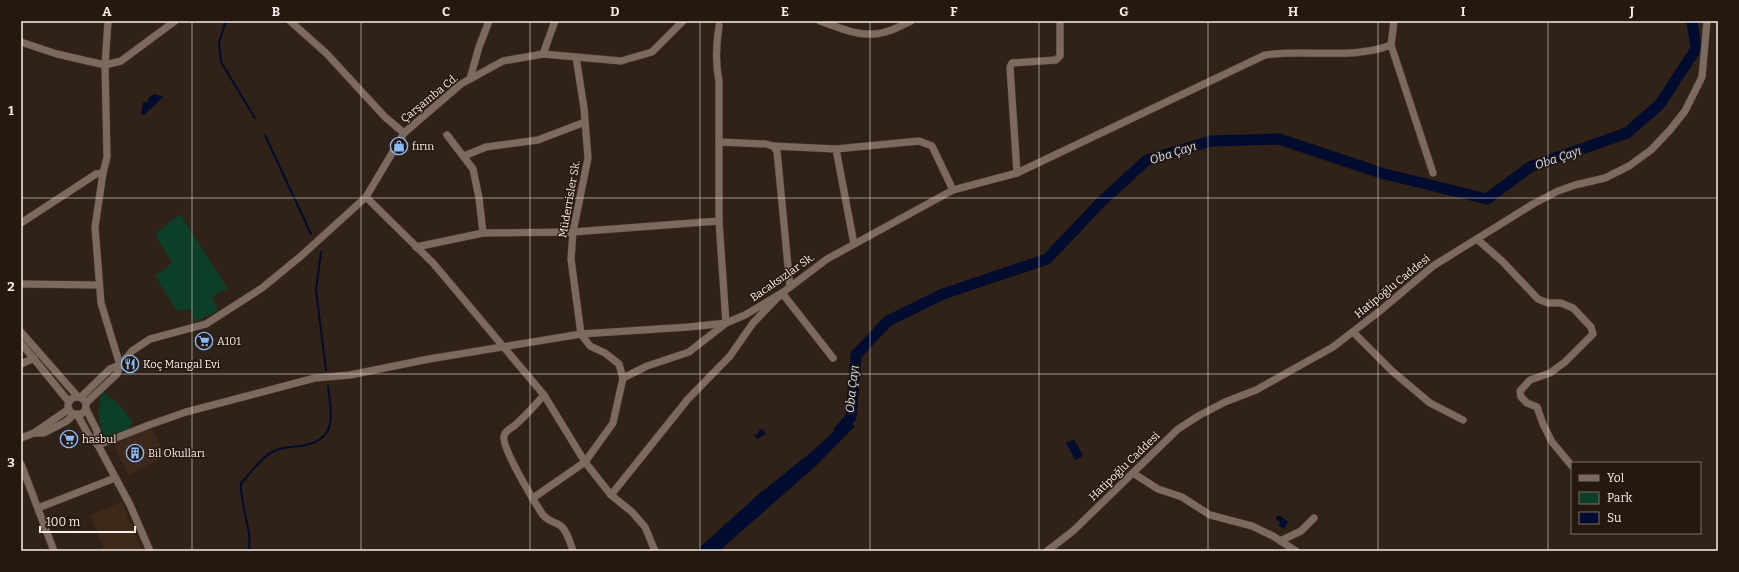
<svg xmlns="http://www.w3.org/2000/svg" width="1739" height="572" viewBox="0 0 1739 572" font-family="Bitter,serif">
	<rect width="100%" height="100%" fill="#302217"/>
	<!-- built -->
	<g fill="#3d291a">
		<path d="M147 429 153 431 166 456 129 475 113 445Z"/>
		<path d="M122 502 142 551H94L103 547 90 515Z"/>
	</g>
	<!-- green -->
	<g fill="#0c3e28">
		<path d="M180 214 228 289 212 296 218 311 195 322 190 309 177 311 155 276 172 263 155 234Z"/>
		<path d="M102 390 120 406 133 422C129 432 115 438 104 436 97 420 98 407 102 390Z"/>
	</g>
	<!-- water -->
	<g fill="#000c2f">
		<path d="M155 94 163 97 144 115 141 114 143 102H147L150 96Z"/>
		<path d="M847 420 855 426 818 464 719 551H696L759 494 809 454Z"/>
		<path d="M760 429 764 430 765 434 758 439 753 435 758 434Z"/>
		<path d="M1074 439 1083 456 1075 460 1066 443Z"/>
		<path d="M1279 515 1288 522 1284 529 1279 526 1280 522 1276 519V517Z"/>
	</g>
	<g fill="none" stroke-linecap="round" stroke-linejoin="round">
		<!-- stream -->
		<g stroke="#000c2f" stroke-width="2">
			<path d="M226 21 219 42 221 62 255 118"/>
			<path d="M265 135 311 234"/>
			<path d="M321 252 316 290 326 370"/>
			<path d="M249 551C252 528 240 506 241 483 251 473 261 457 274 451 282 447 293 447 301 446 339 440 331 414 328 386"/>
		</g>
		<!-- river -->
		<path stroke="#000c2f" stroke-width="11" d="M839 431 851 417 856 355 888 321 943 294 1047 259 1102 201 1147 160 1211 141 1279 139 1381 173 1487 199 1530 167 1627 133 1660 104 1696 49 1692 21"/>
		<defs>
			<g id="minor">
				<path d="M108 21 105 65 107 157 103 173 95 227 101 303 120 365"/>
				<path d="M290 21 326 53 385 117 404 133"/>
				<path d="M820 21C837 27 855 35 873 34 887 34 900 26 911 21"/>
				<path d="M21 42 57 54 105 65 121 61 175 21"/>
				<path d="M1391 45 1433 173"/>
				<path d="M543 54 555 21"/>
				<path d="M576 57 584 108 588 158 573 232 571 259 581 334 590 346 605 353 619 364 623 378 613 423 585 462 611 495 632 512 645 527 655 551"/>
				<path d="M470 79 479 47 489 21"/>
				<path d="M447 135 473 169 479 198 483 233"/>
				<path d="M719 142 766 144 773 146 777 151 790 287"/>
				<path d="M773 146 836 149 854 244"/>
				<path d="M836 149 919 141 932 146 953 190"/>
				<path d="M464 156 486 147 538 140 585 122"/>
				<path d="M1017 173 1010 67 1012 63 1056 60 1060 56V21"/>
				<path d="M366 197 433 263 544 395 585 462 533 498"/>
				<path d="M21 223 96 174 103 173"/>
				<path d="M1478 240 1502 261 1538 299 1548 303H1561L1573 308 1591 327 1593 334 1565 362 1550 373 1530 380 1520 391 1521 397 1527 403 1537 407 1543 424 1552 442 1572 466"/>
				<path d="M416 247 483 233 573 232 719 221"/>
				<path d="M21 284 99 285"/>
				<path d="M21 332 78 397"/>
				<path d="M1353 332 1392 371 1430 403 1463 420"/>
				<path d="M21 343 69 402"/>
				<path d="M21 364 34 358"/>
				<path d="M623 378 647 366 689 352 726 323 745 315 782 293 827 259 953 190 1017 173 1265 55C1305 49 1353 60 1391 45L1394 21"/>
				<path d="M544 395C535 405 525 417 514 426 510 429 505 431 504 436 501 447 535 503 543 515 550 523 555 521 561 526 568 532 570 543 573 551"/>
				<path d="M81 397 110 369 120 365"/>
				<circle cx="77" cy="406" r="9"/>
				<path d="M86 403 117 374 120 365 132 351 150 339 206 324 262 288 301 256 366 197 404 133 461 84 503 61 543 54 621 61 652 52 683 21"/>
				<path d="M86 409 97 431 98 445"/>
				<path d="M77 414 89 436 98 445 130 505 150 551"/>
				<path d="M34 433 69 409"/>
				<path d="M21 438 34 433H44L67 421 74 414"/>
				<path d="M98 445 149 425 186 412 315 378 350 375 429 359 581 334 689 327 726 323 719 221V81C715 62 716 45 719 26"/>
				<path d="M21 464 54 551"/>
				<path d="M1133 473 1158 489 1182 497 1210 515 1252 526 1273 536 1296 551"/>
				<path d="M611 495 688 399 730 356 753 323 782 293 833 358"/>
				<path d="M38 508 115 478"/>
				<path d="M1280 541 1301 531 1314 518"/>
				<path d="M1047 551 1073 531 1178 429 1200 415 1225 402 1256 390 1333 347 1381 310 1433 266 1533 204 1558 191 1575 185 1605 178 1629 166 1651 150 1670 130 1685 111 1702 77 1707 21"/>
			</g>
		</defs>
		<!-- minor casing -->
		<use href="#minor" stroke="#4a3d35" stroke-width="8"/>
		<!-- minor -->
		<use href="#minor" stroke="#7c6a5e" stroke-width="7"/>
	</g>
	<!-- grid -->
	<path fill="none" stroke="#f9eee8" stroke-width="1" stroke-opacity="0.55" d="M192 21V551M361 21V551M530 21V551M700 21V551M870 21V551M1039 21V551M1208 21V551M1378 21V551M1548 21V551M21 198H1718M21 374H1718"/>
	<!-- icons -->
	<defs>
		<symbol id="shop-ring" viewBox="-11 -11 22 22"><circle r="9.5" fill="#26180e" stroke="#89bafc" stroke-width="1.5"/><path d="M-5-2.5h2.3a2.7 3.5 0 0 1 5.4 0H5L5.5 6h-11ZM-1.5-2.5h3a1.5 2.3 0 0 0-3 0Z" fill="#89bafc"/></symbol>
		<symbol id="supermarket-ring" viewBox="-11 -11 22 22"><circle r="9.5" fill="#26180e" stroke="#89bafc" stroke-width="1.5"/><path d="M-6-5.5h2.5l.6 2H6L4.5 2H-2.5L-4.4-4H-6ZM-1.5 3.2a1.3 1.3 0 1 0 .1 0ZM3 3.2a1.3 1.3 0 1 0 .1 0Z" fill="#89bafc"/></symbol>
		<symbol id="restaurant-ring" viewBox="-11 -11 22 22"><circle r="9.5" fill="#26180e" stroke="#89bafc" stroke-width="1.5"/><path d="M-5-6h1v4h1v-4h1v4h1v-4h1v5L-1.5 .5V6h-2V.5L-5-1ZM5-6V6H3V1.5H1.5Q1.5-4 5-6Z" fill="#89bafc"/></symbol>
		<symbol id="building-ring" viewBox="-11 -11 22 22"><circle r="9.5" fill="#26180e" stroke="#89bafc" stroke-width="1.5"/><path d="M-4-6H4V6H1V3H-1V6H-4ZM-2.5-4.3h1.7v1.8h-1.7ZM.8-4.3h1.7v1.8H.8ZM-2.5-1h1.7V.8h-1.7ZM.8-1h1.7V.8H.8Z" fill="#89bafc"/></symbol>
	</defs>
	<g fill-rule="evenodd">
		<use href="#shop-ring" x="389" y="136" width="20" height="20"/>
		<use href="#supermarket-ring" x="194" y="331" width="20" height="20"/>
		<use href="#restaurant-ring" x="120" y="354" width="20" height="20"/>
		<use href="#supermarket-ring" x="59" y="429" width="20" height="20"/>
		<use href="#building-ring" x="125" y="443" width="20" height="20"/>
	</g>
	<g text-anchor="middle" stroke-width="3" stroke-linejoin="round" paint-order="stroke">
		<!-- street labels -->
		<g font-size="11" fill="#f9eee8" stroke="#26180e">
			<text transform="translate(429 98) rotate(-39)" y="4">Çarşamba Cd.</text>
			<text transform="translate(569 199) rotate(-80)" y="4">Müderrisler Sk.</text>
			<text transform="translate(782 277) rotate(-35)" y="4">Bacaksızlar Sk.</text>
			<text transform="translate(1392 286) rotate(-39)" y="4">Hatipoğlu Caddesi</text>
			<text transform="translate(1124 466) rotate(-44)" y="4">Hatipoğlu Caddesi</text>
		</g>
		<!-- poi labels -->
		<g font-size="11" fill="#f9eee8" stroke="#26180e" text-anchor="start">
			<text x="412" y="150">fırın</text>
			<text x="217" y="345">A101</text>
			<text x="143" y="368">Koç Mangal Evi</text>
			<text x="82" y="443">hasbul</text>
			<text x="148" y="457">Bil Okulları</text>
		</g>
		<!-- water labels -->
		<g font-size="12" font-style="italic" fill="#cedcf1" stroke="#26180e">
			<text transform="translate(1173 153) rotate(-18)" y="4">Oba Çayı</text>
			<text transform="translate(1558 158) rotate(-19)" y="4">Oba Çayı</text>
			<text transform="translate(852 389) rotate(-84)" y="4">Oba Çayı</text>
		</g>
	</g>
	<!-- border -->
	<rect width="1739" height="572" fill="none" stroke="#26180e" stroke-width="44"/>
	<!-- legend -->
	<rect x="1571" y="462" width="130" height="72" fill="#26180e" stroke="#7a6e65"/>
	<rect x="1579" y="475" width="20" height="6" fill="#7c6a5e" stroke="#7a6e65"/>
	<text x="1607" y="482" font-size="12" fill="#f9eee8">Yol</text>
	<rect x="1579" y="492" width="20" height="12" fill="#0c3e28" stroke="#7a6e65"/>
	<text x="1607" y="502" font-size="12" fill="#f9eee8">Park</text>
	<rect x="1579" y="512" width="20" height="12" fill="#000c2f" stroke="#7a6e65"/>
	<text x="1607" y="522" font-size="12" fill="#f9eee8">Su</text>
	<!-- scale -->
	<path d="M40 526v6h95v-6" fill="none" stroke="#f9eee8" stroke-width="2"/>
	<text x="46" y="526" font-size="12" fill="#f9eee8" stroke="#26180e" stroke-width="3" paint-order="stroke">100 m</text>
	<rect x="22" y="22" width="1695" height="528" fill="none" stroke="#f9eee8" stroke-width="1.5"/>
	<g font-size="13" text-anchor="middle" font-weight="bold" fill="#f9eee8">
		<text x="107" y="16">A</text>
		<text x="276" y="16">B</text>
		<text x="446" y="16">C</text>
		<text x="615" y="16">D</text>
		<text x="785" y="16">E</text>
		<text x="954" y="16">F</text>
		<text x="1124" y="16">G</text>
		<text x="1293" y="16">H</text>
		<text x="1463" y="16">I</text>
		<text x="1632" y="16">J</text>
		<text x="11" y="115">1</text>
		<text x="11" y="291">2</text>
		<text x="11" y="467">3</text>
	</g>
</svg>
